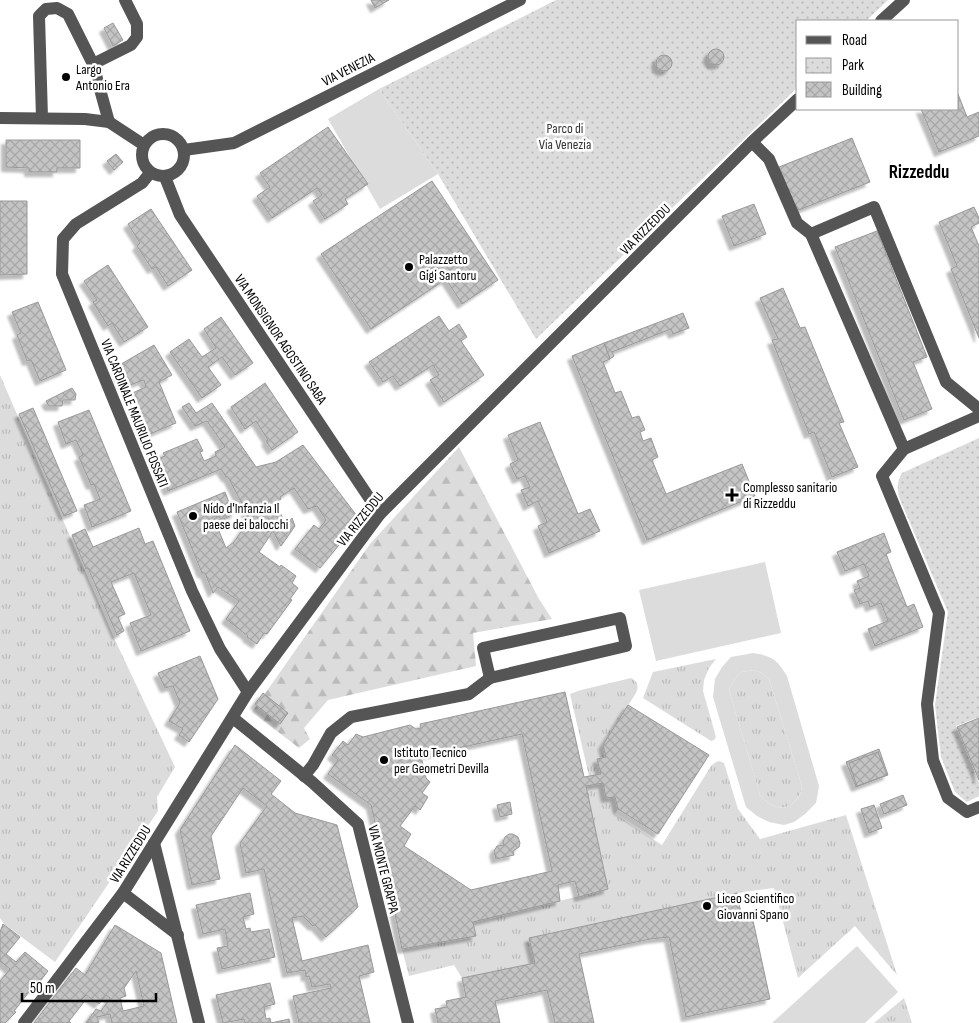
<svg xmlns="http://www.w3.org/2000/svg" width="979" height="1023" viewBox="0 0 979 1023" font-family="'Sofia Sans Condensed',sans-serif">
	<defs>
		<pattern id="grass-tufts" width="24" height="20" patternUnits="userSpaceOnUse" patternTransform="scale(1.25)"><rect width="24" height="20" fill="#dcdcdc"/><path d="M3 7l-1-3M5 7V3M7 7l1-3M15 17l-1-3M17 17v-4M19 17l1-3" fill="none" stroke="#bbb"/></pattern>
		<pattern id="forest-firs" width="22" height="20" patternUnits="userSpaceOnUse" patternTransform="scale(1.25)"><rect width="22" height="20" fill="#dcdcdc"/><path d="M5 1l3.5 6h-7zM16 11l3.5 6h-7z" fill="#bbb"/></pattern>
		<pattern id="park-dots" width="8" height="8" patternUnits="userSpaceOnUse" patternTransform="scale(1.25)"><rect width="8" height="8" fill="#dcdcdc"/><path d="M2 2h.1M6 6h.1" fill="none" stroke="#bbb" stroke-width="1.8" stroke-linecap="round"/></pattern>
		<pattern id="building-cross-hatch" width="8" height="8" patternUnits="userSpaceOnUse" patternTransform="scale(1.25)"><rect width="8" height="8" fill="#c4c4c4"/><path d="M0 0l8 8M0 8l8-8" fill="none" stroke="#a7a7a7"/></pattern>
		<filter id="shadow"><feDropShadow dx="-4.5" dy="4.5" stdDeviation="1" flood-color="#0004"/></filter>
	</defs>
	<rect width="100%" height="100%" fill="#fff"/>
	<!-- grass -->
	<g fill="url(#grass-tufts)">
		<path d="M0 375 115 640 175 767 157 797 158 811 55 962 4 924 0 918Z"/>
		<path d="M716 659 709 668 704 680 703 691 716 737 714 740 711 741 643 698 653 672Z"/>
		<path d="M754 670 762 673 769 679 802 786C801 793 800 795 795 801 784 814 769 806 760 795L729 690 732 683 741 672Z"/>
		<path d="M631 678C638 682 639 686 636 693L603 745 606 757 597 759 601 774 589 776 570 694 581 690Z"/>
		<path d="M719 761 724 763 738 809 760 839 846 815 897 975 855 926 798 978 774 888 737 893 530 938 535 963 462 978 454 965 409 976 402 949 476 936 473 922 608 889 586 786 603 783 606 798 615 797 618 809 615 814 662 845 711 766 716 762Z"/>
		<path d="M904 998 912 1023H874Z"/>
	</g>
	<!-- forest -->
	<path fill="url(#forest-firs)" d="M459 447 539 599 552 619 473 633 476 666 328 700 304 728 310 739 299 748 252 712 370 544Z"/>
	<!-- park -->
	<g fill="url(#park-dots)">
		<path d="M556 0H888L866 21H798V87L536 339 438 174 379 89Z"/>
		<path d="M979 438V717L956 726 979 782V796L967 802 955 792 941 757 935 705 948 612 899 497C897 487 897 481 902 473Z"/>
	</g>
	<!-- pitch -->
	<g fill="#dcdcdc" fill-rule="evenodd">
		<path d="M379 89 438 174 380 209 328 119Z"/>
		<path d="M765 562 781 633 656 661 639 590Z"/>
		<path d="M753 653C773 656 777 660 787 676L819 786 816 803 805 814 794 822 784 825 769 822 757 816 746 807 713 697 715 679 722 667 731 657ZM754 670 762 673 769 679 802 786C801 793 800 796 795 801 784 814 769 806 760 795L729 690 732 683 741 672Z"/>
		<path d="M857 946 898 992 865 1023H772Z"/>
	</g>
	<!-- building -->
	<g fill="url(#building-cross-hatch)" stroke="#999" fill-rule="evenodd" filter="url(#shadow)">
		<path d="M371 0H389L375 8Z"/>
		<path d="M113 23 123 40 113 46 104 28Z"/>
		<circle cx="716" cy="57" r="8"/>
		<circle cx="664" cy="63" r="8"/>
		<path d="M958 94 967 117 979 112V136L939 152 921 109H958Z"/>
		<path d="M328 127 368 184 345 199 348 204 325 219 313 201 322 195 317 188 272 218 257 196 270 187 260 173Z"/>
		<path d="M852 138 870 182 796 211 779 167Z"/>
		<path d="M6 140H80V168H57V172H29V168L6 167Z"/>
		<path d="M116 154 123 162 114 170 107 161Z"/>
		<path d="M432 181 498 280 462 304 446 279 371 329 321 254Z"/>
		<path d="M0 201H27V274L0 275Z"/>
		<path d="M754 204 766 234 734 246 722 216Z"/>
		<path d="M974 207 979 218V223L971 227 979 246V338L951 269 957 266 939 222Z"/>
		<path d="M151 209 192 270 168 286 156 267 152 269 137 246 140 243 128 224Z"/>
		<path d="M877 231 927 357 913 362 932 409 904 420 835 247Z"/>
		<path d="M108 265 148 327 124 342 112 323 108 326 93 302 97 300 84 281Z"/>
		<path d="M783 288 800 328 805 327 844 422 839 423 858 467 832 477 814 432 809 434 772 340 778 339 760 298Z"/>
		<path d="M38 302 66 370 40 381 31 360 27 361 17 335 21 333 12 312Z"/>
		<path d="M683 313 689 328 673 334 671 329 612 352 614 356 610 359 604 343Z"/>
		<path d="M439 316 449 331 459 324 467 337 461 341 484 375 444 402 430 380 439 375 433 365 400 386 393 376 383 382 369 362Z"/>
		<path d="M221 317 253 363 235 375 222 357 208 367 221 385 202 398 170 352 189 339 202 357 216 348 204 329Z"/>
		<path d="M604 343 610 359 603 362 615 393 621 391 632 418 639 416 645 430 640 432 643 441 651 438 658 457 652 460 666 494 742 464 755 496 647 540 572 356Z"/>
		<path d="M154 345 172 375 159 382 176 423 145 436 128 395 146 387 144 380 124 387 116 367Z"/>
		<path d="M265 383 298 432 272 450 266 441 268 440 256 421 245 429 231 407Z"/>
		<path d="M72 388 76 394 75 400H63L62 406H49L46 401Z"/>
		<path d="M189 403 196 413 212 403 256 467 276 462 303 445 357 516 355 518 357 520 352 526 353 528 320 568 295 549 314 525 319 529 326 520 317 506 308 509 294 488 280 497 281 499 275 503 286 524 292 518 295 526 281 546 273 531 259 552 280 567 281 565 296 576 292 583 298 588 290 599 292 600 267 634 264 633 257 644 247 637 248 636 226 619 239 601 218 587 213 593 205 573H202L177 512 225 492 230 505 232 504 236 513 221 520 219 516 214 519 226 548 234 542 248 522V515L228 477H226L221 469 168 491 155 460 165 456 163 453 197 439 203 451 200 452 204 461 216 456 215 452 225 447 207 421 195 426 182 407Z"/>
		<path d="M33 408 77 511 64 516 19 414Z"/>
		<path d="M89 410 131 511 92 527 84 505 100 499 94 484 91 485 79 457 83 455 76 440 66 444 58 422Z"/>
		<path d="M540 422 578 514 590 509 600 531 549 553 538 526 547 522 538 501 528 506 521 490 530 487 525 476 517 479 510 464 518 460 508 435Z"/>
		<path d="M139 528 145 544 153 541 190 631 141 651 130 623 151 615 134 573 111 582 125 614 118 617 124 631 117 635 88 568 86 569 72 535 85 529 93 547Z"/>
		<path d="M884 533 891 552 886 554 907 607 914 604 923 627 875 646 868 629 888 621 881 603 870 607 868 601 860 604 854 590 860 588 857 581 869 576 864 564 845 571 837 552Z"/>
		<path d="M200 656 218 699 189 742 179 735 183 729 169 721 180 703 173 686 165 688 158 673Z"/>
		<path d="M565 692 584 777 601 774 597 759 606 757 603 745 628 705 709 755 658 834 618 809 615 797 606 798 603 783 586 786 608 889 579 897 575 881 558 885 560 901 473 922 476 936 402 949 387 874 371 805 328 774 338 760 332 755 343 741 348 745 356 734 363 737 410 725 416 729 421 728 420 724ZM522 734 552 871 471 890 404 846 411 834 400 826 415 806 420 810 428 797 422 793 430 782 426 778 420 752 427 750V755Z"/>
		<path d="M263 693 288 713 280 724 255 704Z"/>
		<path d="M979 718V780L957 727Z"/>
		<path d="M235 745 281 781 271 794 295 813 337 825 358 907 326 937 315 925 313 926 303 916 292 918 302 961 368 945 374 972 359 976 370 1023H299L293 996 331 988 330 984 312 987 309 976 306 977 305 970 287 973 264 869 246 873 240 843 267 806 243 788 211 836 220 879 192 885 180 830Z"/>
		<path d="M879 749 888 775 856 787 846 762Z"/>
		<path d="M878 752 887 775 857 786 849 763Z"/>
		<path d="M903 795 907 805 884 814 880 804Z"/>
		<path d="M510 802 512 814 500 817 497 805Z"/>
		<path d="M874 805 882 828 869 833 861 809Z"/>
		<path d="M509 834H513L518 837 520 843 519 847 513 851 514 855 496 859 494 851 497 846 504 845 503 842 505 837Z"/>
		<path d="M250 893 254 914 243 917 246 929 250 928 251 932 269 929 275 957 222 969 217 948 228 946 225 929 203 934 196 905Z"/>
		<path d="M737 893 742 918 752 916 770 999 686 1017 669 937 650 939 579 954 594 1023H555L547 990 495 1001 500 1023H438L435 1009 447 1007 446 1001 466 997 462 978 535 963 529 938Z"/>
		<path d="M3 924 20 937 6 954 16 962 25 952 48 971 34 989 32 988 14 1011 16 1012 5 1023H0V981L10 969 0 961V932Z"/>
		<path d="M115 925 161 953 177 1023H112L110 1014 97 1017 99 1023H86L96 1009 101 1011 110 998 106 995 99 1004 86 995 81 1000 84 1002 69 1021 71 1023H34L76 968 85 975ZM136 971 144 1006 123 1011 120 998 126 996 124 988Z"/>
		<path d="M270 983 275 1004 264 1007 266 1019 270 1018 271 1023 289 1019 290 1023H245L244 1019 223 1023 216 995Z"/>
	</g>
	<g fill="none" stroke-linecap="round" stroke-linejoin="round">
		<!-- minor -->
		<g stroke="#555" stroke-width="12">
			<path d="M881 21 904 0"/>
			<path d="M93 64 131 45 137 37V24L125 0"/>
			<path d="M0 118 85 119 109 122 144 145"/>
			<path d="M42 118 39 16 46 9 57 8 68 14 93 64 109 122"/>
			<circle cx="163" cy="155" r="21"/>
			<path d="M752 142 769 159 797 223 811 234"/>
			<path d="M184 150 234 143 520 0"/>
			<path d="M150 173 142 183 76 224 63 239 62 274 192 591 220 649 248 692"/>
			<path d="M165 177 180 215 380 514"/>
			<path d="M979 409 946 382 874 207 811 234 904 449 882 476 939 613 927 704 933 760 948 798 967 812 979 807"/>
			<path d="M904 449 979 416"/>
			<path d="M620 618 626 646 490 678 483 648Z"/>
			<path d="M233 718 312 782 358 824 408 1023"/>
			<path d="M304 776 313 765 331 733 351 717 469 694 490 678"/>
			<path d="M154 843 199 1023"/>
			<path d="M123 893 178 935"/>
			<path d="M24 1023 123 893 248 692 380 514 752 142 798 99"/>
		</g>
	</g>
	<!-- markers -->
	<g fill="#000" stroke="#fff" stroke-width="2">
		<circle cx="66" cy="77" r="5"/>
		<circle cx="409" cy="267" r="5"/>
		<path d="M729.5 487.5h5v5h5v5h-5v5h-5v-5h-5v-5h5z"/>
		<circle cx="193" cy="516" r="5"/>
		<circle cx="384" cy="760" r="5"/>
		<circle cx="707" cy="906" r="5"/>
	</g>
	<g text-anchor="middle" stroke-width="5" stroke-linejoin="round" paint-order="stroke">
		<!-- poi labels -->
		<g font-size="14" fill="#000" stroke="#fff" text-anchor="start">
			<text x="76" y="74">Largo<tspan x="76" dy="16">Antonio Era</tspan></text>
			<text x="419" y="264">Palazzetto<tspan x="419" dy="16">Gigi Santoru</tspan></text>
			<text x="743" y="492">Complesso sanitario<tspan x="743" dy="16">di Rizzeddu</tspan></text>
			<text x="203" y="513">Nido d'Infanzia Il<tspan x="203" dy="16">paese dei balocchi</tspan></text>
			<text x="394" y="757">Istituto Tecnico<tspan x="394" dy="16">per Geometri Devilla</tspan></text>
			<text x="717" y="903">Liceo Scientifico<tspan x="717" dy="16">Giovanni Spano</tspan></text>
		</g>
		<!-- street labels -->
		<g font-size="14" fill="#000" stroke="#fff">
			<text transform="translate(348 69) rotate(-27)" y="5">VIA VENEZIA</text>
			<text transform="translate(645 229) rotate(-45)" y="5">VIA RIZZEDDU</text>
			<text transform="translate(281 339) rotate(56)" y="5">VIA MONSIGNOR AGOSTINO SABA</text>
			<text transform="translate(135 413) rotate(68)" y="5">VIA CARDINALE MAURILIO FOSSATI</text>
			<text transform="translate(360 519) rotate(-51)" y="5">VIA RIZZEDDU</text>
			<text transform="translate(130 854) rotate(-58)" y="5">VIA RIZZEDDU</text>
			<text transform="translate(384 869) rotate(76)" y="5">VIA MONTE GRAPPA</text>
		</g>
		<!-- park labels -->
		<g font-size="14" fill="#333" stroke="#fff">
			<text x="565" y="133">Parco di<tspan x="565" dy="16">Via Venezia</tspan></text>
		</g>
		<!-- district labels -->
		<g font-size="19" font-weight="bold" fill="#000" stroke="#fff">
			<text x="919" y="178">Rizzeddu</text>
		</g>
	</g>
	<!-- legend -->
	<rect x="796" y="20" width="162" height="90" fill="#ffffff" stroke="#999999"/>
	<rect x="806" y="36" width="25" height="8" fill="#555555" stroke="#999999"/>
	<text x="842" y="45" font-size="15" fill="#000000">Road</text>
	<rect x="806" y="58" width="25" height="15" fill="url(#park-dots)" stroke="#999999"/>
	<text x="842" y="70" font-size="15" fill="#000000">Park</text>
	<rect x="806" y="82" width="25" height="15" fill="url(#building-cross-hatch)" stroke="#999999"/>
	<text x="842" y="95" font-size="15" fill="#000000">Building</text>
	<!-- scale -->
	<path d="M22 993v8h134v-8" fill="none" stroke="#000000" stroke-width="2.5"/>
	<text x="30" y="993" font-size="15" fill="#000000" stroke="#ffffff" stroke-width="4" paint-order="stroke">50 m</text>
</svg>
